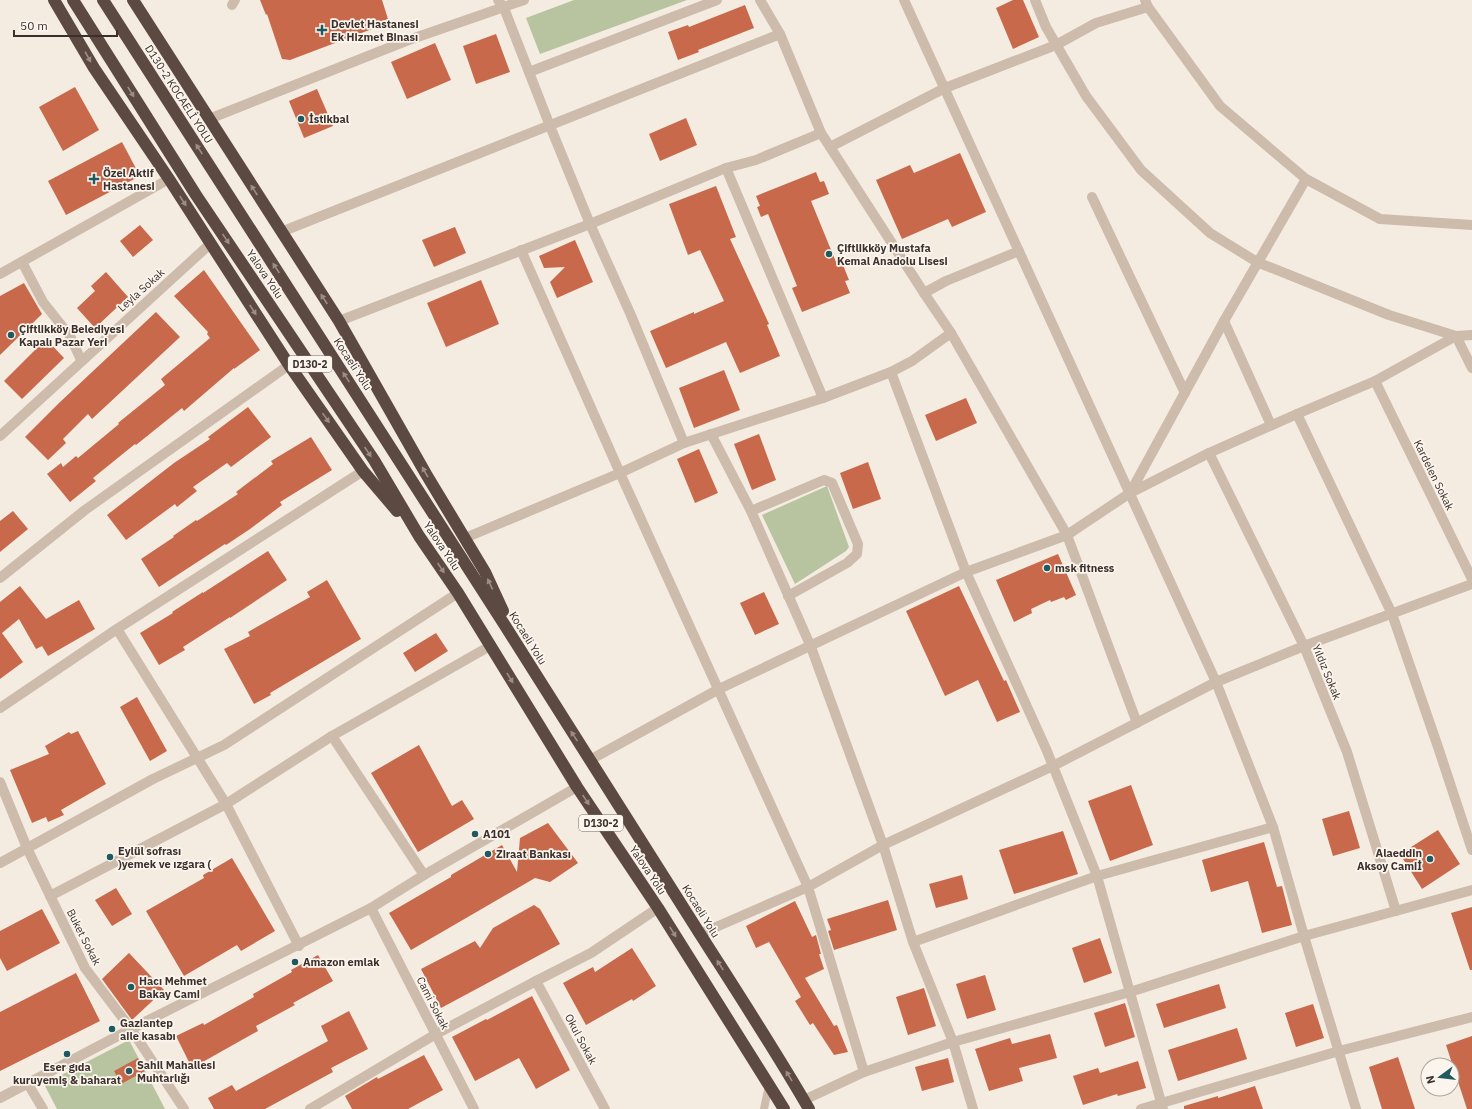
<svg xmlns="http://www.w3.org/2000/svg" width="1472" height="1109" viewBox="0 0 1472 1109" font-family="'IBM Plex Sans',sans-serif">
	<rect width="100%" height="100%" fill="#f4ebe1"/>
	<!-- green -->
	<g fill="#b8c4a0">
		<path d="M574 0H687L540 54 526 18Z"/>
		<path d="M827 486 849 547 846 551 795 584 762 515Z"/>
		<path d="M129 1040 165 1109H57L44 1084Z"/>
	</g>
	<!-- building -->
	<g fill="#c8694b">
		<path d="M260 0H382L388 19 375 24 372 29 290 60 282 59 267 14 266 15Z"/>
		<path d="M1013 0H1023L1039 37 1013 49 996 8Z"/>
		<path d="M745 5 754 28 698 50 699 52 678 60 668 32 688 25 689 27Z"/>
		<path d="M496 34 510 72 476 84 463 46Z"/>
		<path d="M435 43 451 80 407 99 391 62Z"/>
		<path d="M75 87 99 130 63 151 39 107Z"/>
		<path d="M317 89 333 126 304 138 289 101Z"/>
		<path d="M686 118 697 145 660 161 649 134Z"/>
		<path d="M122 142 140 176 66 215 48 181Z"/>
		<path d="M960 153 986 212 952 227 948 219 902 239 876 180 910 165 914 173Z"/>
		<path d="M816 172 820 182 824 181 829 194 811 201 838 267 843 265 849 280 845 281 850 293 802 312 792 288 797 286 768 214 761 217 757 207 760 206 756 196Z"/>
		<path d="M716 186 736 237 730 239 769 324 767 325 780 356 740 373 726 342 666 368 650 331 694 312V314L724 301 700 250 688 255 669 204Z"/>
		<path d="M140 225 153 240 133 257 120 241Z"/>
		<path d="M455 227 466 253 434 267 422 240Z"/>
		<path d="M575 240 593 282 557 298 550 282 565 267 544 268 539 256Z"/>
		<path d="M204 270 260 350 234 369V368L184 411 182 408 136 445 135 444 93 478 96 481 70 502 47 474 61 463 63 467 76 456 78 458 119 424 118 423 165 385 161 379 210 338 207 334 208 332 174 296Z"/>
		<path d="M106 272 128 297 95 328 77 308 95 291 91 286Z"/>
		<path d="M481 280 499 324 446 347 427 303Z"/>
		<path d="M24 283 42 314 0 355V296Z"/>
		<path d="M156 312 180 337 92 419 88 414 63 439 66 443 48 460 25 437 59 403Z"/>
		<path d="M46 339 64 358 22 399 4 381Z"/>
		<path d="M724 370 740 410 694 428 679 388Z"/>
		<path d="M966 398 977 423 936 441 925 415Z"/>
		<path d="M248 407 271 437 231 467 227 463 193 487 197 491 177 507 175 504 126 540 107 515 174 463 210 439 208 437Z"/>
		<path d="M759 434 776 480 752 490 734 444Z"/>
		<path d="M311 437 332 470 280 502 282 505 250 529 226 545 225 544 159 587 141 559 174 537 173 536 196 520 197 521 238 494 236 492 273 464 271 461Z"/>
		<path d="M699 449 718 493 695 503 677 459Z"/>
		<path d="M868 462 881 499 853 509 840 473Z"/>
		<path d="M13 511 28 529 0 552V521Z"/>
		<path d="M268 551 287 580 230 618V617L183 647 185 650 159 665 140 633 173 613 172 612 203 592V593Z"/>
		<path d="M1058 554 1076 595 1066 600 1064 597 1051 602 1050 600 1031 609 1032 613 1014 622 996 580Z"/>
		<path d="M327 580 361 639 270 693 271 695 254 704 224 649 250 636 248 632 310 597 307 592Z"/>
		<path d="M20 586 46 619 79 600 95 629 48 656 42 646 36 649 19 619 2 633 23 662 0 679V602Z"/>
		<path d="M959 586 1004 681 1006 680 1020 712 997 722 978 680 945 696 906 611Z"/>
		<path d="M764 592 779 624 755 635 740 603Z"/>
		<path d="M436 633 448 651 415 672 403 653Z"/>
		<path d="M137 697 167 751 150 761 120 707Z"/>
		<path d="M78 731 106 784 61 810 64 815 48 822 46 817 32 823 10 770 49 754 45 746 69 732 71 734Z"/>
		<path d="M419 745 452 806 462 800 474 819 418 852 371 773Z"/>
		<path d="M1131 785 1153 845 1110 861 1088 801Z"/>
		<path d="M1349 811 1360 848 1333 856 1322 819Z"/>
		<path d="M548 823 578 863 550 882 535 878 411 950 389 913 451 877V875L502 845 517 872 520 838Z"/>
		<path d="M1438 830 1460 864 1422 889 1400 854Z"/>
		<path d="M1063 831 1078 874 1014 894 999 850Z"/>
		<path d="M1264 842 1277 887 1282 886 1292 925 1262 933 1248 881 1211 892 1202 860Z"/>
		<path d="M232 858 275 931 241 951 237 945 184 976 146 911 204 878 203 875Z"/>
		<path d="M962 875 968 899 936 908 929 884Z"/>
		<path d="M116 888 132 914 112 926 95 900Z"/>
		<path d="M888 900 897 930 834 950 828 931 831 930 827 919Z"/>
		<path d="M795 901 812 937 816 935 821 954H819L824 969 805 978 834 1026 837 1025 848 1052 834 1055 813 1023 810 1025 795 1001 801 997 769 942 756 948 746 926Z"/>
		<path d="M534 905 540 909 560 944 441 1008 421 969 475 941 480 948 493 928Z"/>
		<path d="M1472 907V970H1470L1451 913Z"/>
		<path d="M42 909 60 943 7 971 0 958V931Z"/>
		<path d="M1100 938 1112 973 1084 983 1072 948Z"/>
		<path d="M632 948 656 986 633 1001 632 999 586 1025 563 983 593 967 595 972Z"/>
		<path d="M129 953 164 990 132 1020 102 979Z"/>
		<path d="M318 955 333 981 293 1003 295 1005 256 1026 258 1031 192 1068 176 1036 203 1023 204 1025 254 997 253 994 292 972 291 970Z"/>
		<path d="M76 973 100 1021 0 1071V1012Z"/>
		<path d="M985 975 996 1010 967 1019 956 984Z"/>
		<path d="M1219 984 1226 1008 1164 1028 1156 1004Z"/>
		<path d="M924 988 936 1026 908 1035 896 997Z"/>
		<path d="M532 996 570 1070 536 1089 519 1058 475 1081 452 1037 486 1019 487 1020Z"/>
		<path d="M1125 1003 1135 1037 1105 1047 1094 1013Z"/>
		<path d="M1313 1004 1324 1038 1296 1047 1285 1013Z"/>
		<path d="M349 1011 368 1049 331 1068 333 1072 265 1109H214L208 1098 232 1085 236 1091 328 1041 321 1026Z"/>
		<path d="M1237 1028 1247 1059 1178 1081 1168 1050Z"/>
		<path d="M1050 1034 1057 1058 1019 1068 1023 1081 989 1091 975 1049 1010 1038 1012 1044Z"/>
		<path d="M1472 1036V1109H1467L1446 1045Z"/>
		<path d="M424 1055 443 1090 408 1109H352L345 1096 377 1077 378 1079Z"/>
		<path d="M1398 1057 1415 1109H1382L1369 1067Z"/>
		<path d="M138 1058 145 1071 121 1084 114 1071Z"/>
		<path d="M948 1058 954 1082 922 1091 915 1067Z"/>
		<path d="M1138 1061 1146 1088 1118 1096 1117 1094 1083 1105 1073 1076 1098 1068 1100 1073Z"/>
		<path d="M1255 1086 1263 1109H1184V1106L1218 1096V1098Z"/>
	</g>
	<g fill="none" stroke-linecap="round" stroke-linejoin="round">
		<!-- lane -->
		<path stroke="#cdbbac" stroke-width="8" d="M764 1109 769 1085"/>
		<!-- street -->
		<g stroke="#cdbbac" stroke-width="10">
			<path d="M498 0 504 8 550 126 590 224 630 313 684 443"/>
			<path d="M760 0 780 34 821 133 924 293 951 333 1067 535 1137 723"/>
			<path d="M904 0 1216 682 1273 827 1304 936 1356 1109"/>
			<path d="M1035 0 1046 27 1086 96 1141 170 1210 233 1257 262 1389 315 1456 336 1472 368"/>
			<path d="M1145 0 1148 7 1220 106 1306 179 1380 219 1472 225"/>
			<path d="M232 5 235 0"/>
			<path d="M529 72 717 0"/>
			<path d="M209 119 406 41 524 0"/>
			<path d="M830 147 945 88 1056 45 1096 23 1148 7"/>
			<path d="M726 168 823 398"/>
			<path d="M1092 197 1185 393"/>
			<path d="M281 232 780 34"/>
			<path d="M521 250 620 473 808 887 864 1072"/>
			<path d="M22 262 43 302 70 336 81 360"/>
			<path d="M0 274 169 179"/>
			<path d="M924 293 946 281 1019 251"/>
			<path d="M339 321 590 224 726 168 756 160 821 133"/>
			<path d="M1224 321 1271 425"/>
			<path d="M891 372 966 572 1047 751 1097 876 1163 1109"/>
			<path d="M1375 381 1472 579"/>
			<path d="M1297 414 1392 614 1438 747 1472 850"/>
			<path d="M711 434 751 511 811 647 883 845 913 942 953 1042 973 1109"/>
			<path d="M0 436 210 244"/>
			<path d="M1209 453 1304 646 1347 752 1396 911"/>
			<path d="M1130 493 1224 321 1306 179"/>
			<path d="M751 511 824 480 832 483 858 544 857 554 847 563 788 596"/>
			<path d="M465 538 620 473 684 443 823 398 891 372 912 361 951 333"/>
			<path d="M0 578 85 510 289 365"/>
			<path d="M117 629 226 804 299 946"/>
			<path d="M0 708 117 629 363 471"/>
			<path d="M332 736 424 875"/>
			<path d="M590 760 719 689 966 572 1067 535 1130 493 1209 453 1297 414 1375 381 1456 336 1472 335"/>
			<path d="M0 782 27 848 85 968 131 1029 184 1109"/>
			<path d="M0 863 153 779 224 745 458 593"/>
			<path d="M50 896 226 804 332 736 490 646"/>
			<path d="M371 908 474 1109"/>
			<path d="M700 934 808 887 883 845 1053 766 1216 682 1304 646 1472 584"/>
			<path d="M913 942 1097 876 1273 827"/>
			<path d="M536 981 605 1109"/>
			<path d="M28 1084 43 1109"/>
			<path d="M0 1098 131 1029 371 908 424 875 577 787"/>
			<path d="M804 1100 864 1072 953 1042 1130 992 1304 936 1472 890"/>
			<path d="M310 1109 436 1034 536 981 591 953 658 908"/>
			<path d="M1141 1109 1339 1051 1472 1017"/>
		</g>
		<!-- highway -->
		<g stroke="#5c4a42" stroke-width="12">
			<path d="M54 0 94 68 169 179 289 365 363 471 397 511"/>
			<path d="M73 0 196 195 374 460 419 536 458 593 577 787 658 908 784 1109"/>
			<path d="M103 0 504 624C569 728 635 831 700 934 737 992 775 1050 809 1109"/>
			<path d="M133 0 339 321 426 474 485 572 503 611"/>
		</g>
	</g>
	<!-- one-way arrows -->
	<defs><path id="oneway-solid" d="M-6-.8H1V-3.2L6.5 0L1 3.2V.8H-6Z"/></defs>
	<g fill="#9c8e87">
		<use href="#oneway-solid" transform="translate(88 57) rotate(61)"/>
		<use href="#oneway-solid" transform="translate(131 92) rotate(58)"/>
		<use href="#oneway-solid" transform="translate(199 149) rotate(-123)"/>
		<use href="#oneway-solid" transform="translate(254 190) rotate(-123)"/>
		<use href="#oneway-solid" transform="translate(183 201) rotate(57)"/>
		<use href="#oneway-solid" transform="translate(226 239) rotate(56)"/>
		<use href="#oneway-solid" transform="translate(276 268) rotate(-123)"/>
		<use href="#oneway-solid" transform="translate(324 299) rotate(-123)"/>
		<use href="#oneway-solid" transform="translate(253 310) rotate(57)"/>
		<use href="#oneway-solid" transform="translate(346 377) rotate(-123)"/>
		<use href="#oneway-solid" transform="translate(326 418) rotate(55)"/>
		<use href="#oneway-solid" transform="translate(368 452) rotate(56)"/>
		<use href="#oneway-solid" transform="translate(425 472) rotate(-120)"/>
		<use href="#oneway-solid" transform="translate(441 568) rotate(56)"/>
		<use href="#oneway-solid" transform="translate(490 584) rotate(-115)"/>
		<use href="#oneway-solid" transform="translate(510 678) rotate(58)"/>
		<use href="#oneway-solid" transform="translate(574 736) rotate(-124)"/>
		<use href="#oneway-solid" transform="translate(586 800) rotate(56)"/>
		<use href="#oneway-solid" transform="translate(673 932) rotate(58)"/>
		<use href="#oneway-solid" transform="translate(720 965) rotate(-123)"/>
		<use href="#oneway-solid" transform="translate(789 1076) rotate(-121)"/>
	</g>
	<!-- markers -->
	<g fill="#1f5a5e" stroke="#fbf5ee" stroke-width="1.5">
		<path d="M320 24h4v4h4v4h-4v4h-4v-4h-4v-4h4z"/>
		<circle cx="301" cy="119" r="4"/>
		<path d="M92 173h4v4h4v4h-4v4h-4v-4h-4v-4h4z"/>
		<circle cx="829" cy="254" r="4"/>
		<circle cx="11" cy="335" r="4"/>
		<circle cx="1047" cy="568" r="4"/>
		<circle cx="475" cy="834" r="4"/>
		<circle cx="488" cy="854" r="4"/>
		<circle cx="110" cy="857" r="4"/>
		<circle cx="1430" cy="859" r="4"/>
		<circle cx="295" cy="962" r="4"/>
		<circle cx="131" cy="987" r="4"/>
		<circle cx="112" cy="1029" r="4"/>
		<circle cx="67" cy="1054" r="4"/>
		<circle cx="129" cy="1071" r="4"/>
	</g>
	<g text-anchor="middle" stroke-width="3.5" stroke-linejoin="round" paint-order="stroke">
		<!-- shield labels -->
		<g fill="#fbf5ee" stroke="#756b66" stroke-width="1">
			<rect x="288" y="356" width="44" height="16" rx="3"/>
			<rect x="579" y="815" width="44" height="16" rx="3"/>
		</g>
		<g font-size="10" font-weight="bold" fill="#3b302b">
			<text x="310" y="368">D130-2</text>
			<text x="601" y="827">D130-2</text>
		</g>
		<!-- poi labels -->
		<g font-size="11" font-weight="bold" fill="#3b302b" stroke="#fbf5ee" text-anchor="start">
			<text x="331" y="28">Devlet Hastanesi<tspan x="331" dy="13">Ek Hizmet Binası</tspan></text>
			<text x="309" y="123">İstikbal</text>
			<text x="103" y="177">Özel Aktif<tspan x="103" dy="13">Hastanesi</tspan></text>
			<text x="837" y="252">Çiftlikköy Mustafa<tspan x="837" dy="13">Kemal Anadolu Lisesi</tspan></text>
			<text x="19" y="333">Çiftlikköy Belediyesi<tspan x="19" dy="13">Kapalı Pazar Yeri</tspan></text>
			<text x="1055" y="572">msk fitness</text>
			<text x="483" y="838">A101</text>
			<text x="118" y="855">Eylül sofrası<tspan x="118" dy="13">)yemek ve ızgara (</tspan></text>
			<text x="1422" y="857" text-anchor="end">Alaeddin<tspan x="1422" dy="13">Aksoy Camiİ</tspan></text>
			<text x="496" y="858">Ziraat Bankası</text>
			<text x="303" y="966">Amazon emlak</text>
			<text x="139" y="985">Hacı Mehmet<tspan x="139" dy="13">Bakay Cami</tspan></text>
			<text x="120" y="1027">Gaziantep<tspan x="120" dy="13">aile kasabı</tspan></text>
			<text x="137" y="1069">Sahil Mahallesi<tspan x="137" dy="13">Muhtarlığı</tspan></text>
			<text x="67" y="1071" text-anchor="middle">Eser gıda<tspan x="67" dy="13">kuruyemiş &amp; baharat</tspan></text>
		</g>
		<!-- street labels -->
		<g font-size="11" fill="#3b302b" stroke="#fbf5ee">
			<text transform="translate(179 94) rotate(57)" y="4">D130-2 KOCAELİ YOLU</text>
			<text transform="translate(265 274) rotate(56)" y="4">Yalova Yolu</text>
			<text transform="translate(141 290) rotate(-42)" y="4">Leyla Sokak</text>
			<text transform="translate(353 364) rotate(57)" y="4">Kocaeli̇ Yolu</text>
			<text transform="translate(1434 475) rotate(64)" y="4">Kardelen Sokak</text>
			<text transform="translate(442 546) rotate(56)" y="4">Yalova Yolu</text>
			<text transform="translate(528 638) rotate(58)" y="4">Kocaeli̇ Yolu</text>
			<text transform="translate(1327 672) rotate(68)" y="4">Yıldız Sokak</text>
			<text transform="translate(648 870) rotate(56)" y="4">Yalova Yolu</text>
			<text transform="translate(701 911) rotate(58)" y="4">Kocaeli̇ Yolu</text>
			<text transform="translate(84 937) rotate(63)" y="4">Buket Sokak</text>
			<text transform="translate(433 1003) rotate(63)" y="4">Cami Sokak</text>
			<text transform="translate(581 1039) rotate(62)" y="4">Okul Sokak</text>
		</g>
	</g>
	<!-- north arrow -->
	<g transform="translate(1440 1077) rotate(255)"><circle r="19" fill="#fbf5ee" stroke="#aea6a0"/>
	<path d="M0-3L7 15L0 10L-7 15Z" fill="#1f5a5e"/>
	<text y="-6" font-size="11" font-weight="bold" text-anchor="middle" fill="#3b302b">N</text>
	</g>
	<!-- scale -->
	<path d="M14 30v6h103v-6" fill="none" stroke="#3b302b" stroke-width="2"/>
	<text x="20" y="30" font-size="12" fill="#3b302b" stroke="#fbf5ee" stroke-width="3" paint-order="stroke">50 m</text>
</svg>
